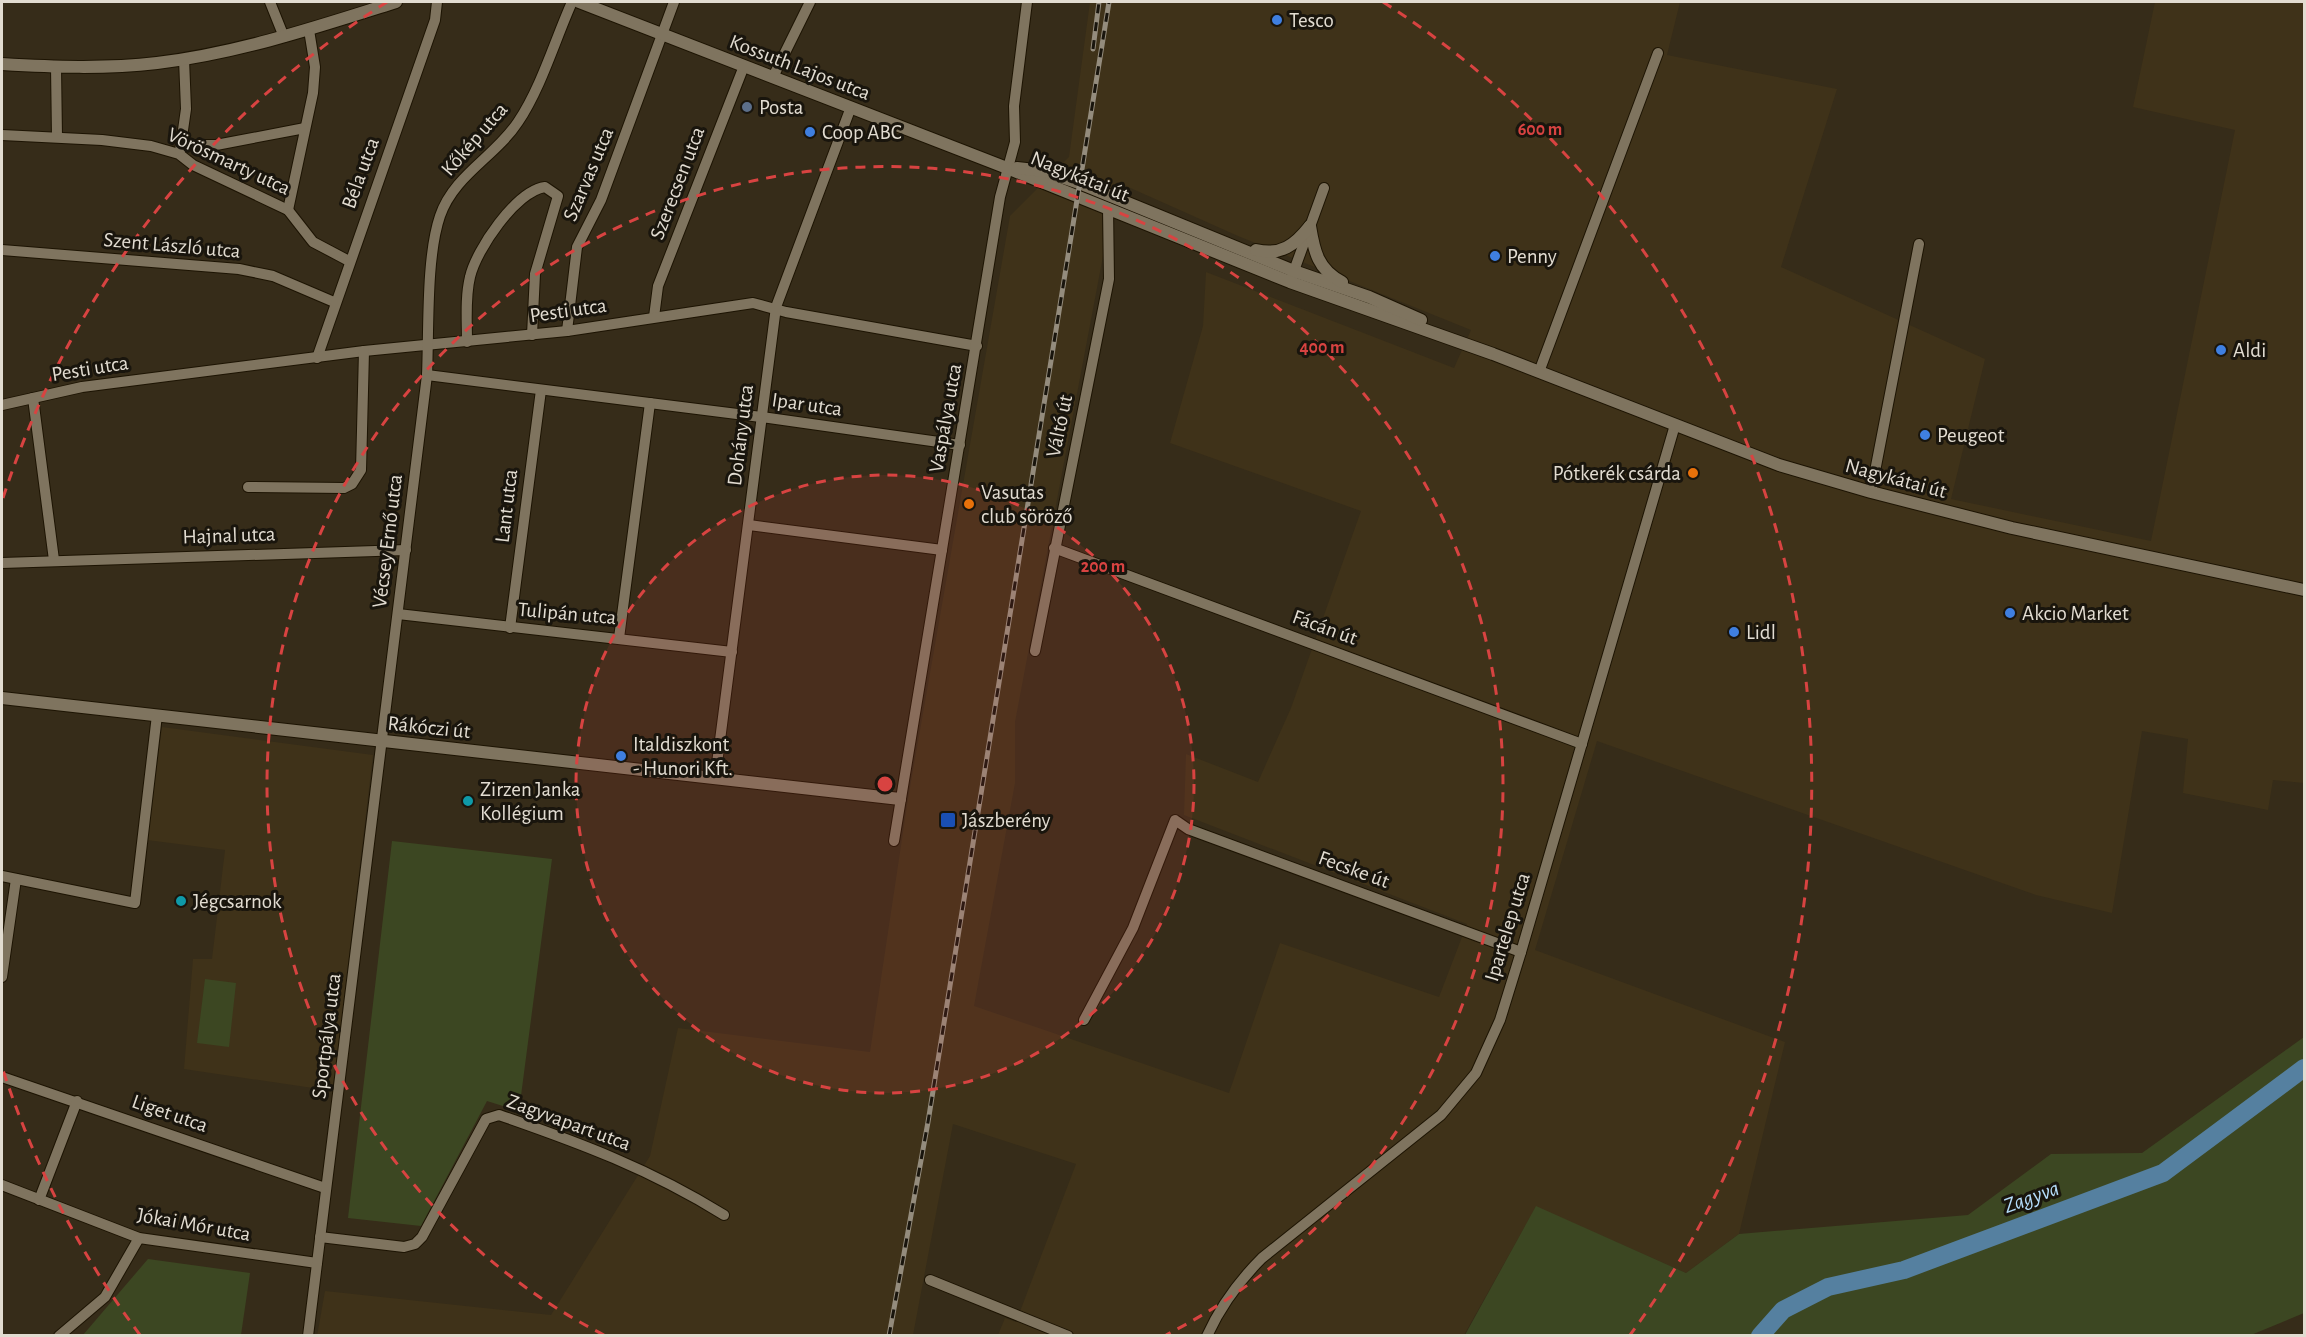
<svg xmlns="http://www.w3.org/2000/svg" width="2306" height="1337" viewBox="0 0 2306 1337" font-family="'Alegreya Sans',sans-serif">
	<rect width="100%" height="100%" fill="#362c19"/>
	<!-- built -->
	<g fill="#3f3219" fill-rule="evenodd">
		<path d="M1090 2H1680L1667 55 1837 89 1781 267 1985 359 1951 499 2151 541 2235 130 2133 107 2155 2H2304V783L2273 780 2268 810 2183 793 2188 739 2142 731 2112 913 2036 895 1597 741 1535 950 1785 1042 1739 1234 1686 1273 1536 1207 1464 1335H998L1005 1318 1016 1322 1076 1164 953 1124 913 1335 317 1336 325 1291 551 1315 650 1156 678 1028 870 1052 908 799 1010 216 1069 157ZM1117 182 1238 236 1471 330 1454 368 1206 272 1203 326 1170 443 1361 511 1291 708 1258 782 1186 754 1184 815 1467 924 1439 997 1280 943 1229 1093 974 1006 1015 783V722Z"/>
		<path d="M162 727 373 755 333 1091 184 1069 193 959H212L225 850 147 840Z"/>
	</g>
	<!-- green -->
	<g fill="#3c4722">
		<path d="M392 841 552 859 519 1111 487 1101 421 1226 348 1218Z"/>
		<path d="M205 979 236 983 229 1047 197 1043Z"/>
		<path d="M2304 1037V1313L2251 1335H1465L1536 1206 1686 1273 1739 1234 1968 1215 2051 1154 2142 1153Z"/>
		<path d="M148 1259 250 1273 241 1335H83Z"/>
	</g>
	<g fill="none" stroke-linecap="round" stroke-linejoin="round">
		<!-- river -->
		<path stroke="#5580a0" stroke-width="18" d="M1760 1336 1783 1310 1828 1287 1904 1270 2163 1173 2304 1068"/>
		<defs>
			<g id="minor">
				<path d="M270 2 284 37"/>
				<path d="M56 67 57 137"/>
				<path d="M773 77 810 2"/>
				<path d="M2 135 102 140 151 146 179 154 193 165 288 210 313 242 349 261"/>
				<path d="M181 145H216L305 128"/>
				<path d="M180 151 186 109 184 59"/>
				<path d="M288 210 313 93 315 67 309 30"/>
				<path d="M2 250 239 269 273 276 334 302"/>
				<path d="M1291 279 1324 188"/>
				<path d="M654 317 658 286 744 66"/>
				<path d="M567 331 577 247 601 200 674 2"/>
				<path d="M467 342C467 321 465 297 470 277 476 250 516 191 545 187L558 196 535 274 532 335"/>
				<path d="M317 358 435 20 437 2"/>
				<path d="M1539 372 1658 53"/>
				<path d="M427 375 769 418 960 445"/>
				<path d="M33 398 54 560"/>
				<path d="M2 405 82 387 364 351 567 331 753 303 786 312 977 346"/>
				<path d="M248 487 344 488 352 484 361 470 364 351"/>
				<path d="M1871 492 1919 244"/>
				<path d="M749 525 942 550"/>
				<path d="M1054 548 1582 744"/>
				<path d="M2 563 406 550"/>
				<path d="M398 614 732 652"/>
				<path d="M510 628 541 390"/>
				<path d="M619 638 650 403"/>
				<path d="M1035 651 1109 279 1108 208"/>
				<path d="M715 779 776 307 851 107"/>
				<path d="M894 841 1000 197 1015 142 1014 106 1027 2"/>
				<path d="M2 876 135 903 157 715"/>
				<path d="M2 977 16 879"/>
				<path d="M1084 1020 1133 928 1175 820 1188 829 1521 952"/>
				<path d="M2 1077 325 1188"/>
				<path d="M2 1185 139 1238 317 1263"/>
				<path d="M39 1200 77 1101"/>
				<path d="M320 1237 404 1247 415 1244 422 1237 486 1119 499 1115C580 1143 650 1169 724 1215"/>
				<path d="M930 1280 1068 1336"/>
				<path d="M59 1336 105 1297 139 1238"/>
				<path d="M308 1336 427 375C429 330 426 257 440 216 454 175 495 157 518 122 541 88 555 40 572 2"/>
				<path d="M1207 1336C1221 1305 1238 1282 1262 1258L1441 1115 1476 1073 1500 1020 1521 952 1675 425"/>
			</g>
			<g id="tertiary">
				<path d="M579 2 1007 168 1290 282 1493 354 1779 465 1871 492 2012 528 2304 590"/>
				<path d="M2 64C53 67 105 69 157 63 239 53 317 27 396 2"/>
				<path d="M1017 168 1044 171 1079 183 1294 271 1369 297 1421 320"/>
				<path d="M1310 226C1314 251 1318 270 1342 282"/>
				<path d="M1256 250C1281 256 1295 245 1310 226"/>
				<path d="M2 698 900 799"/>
			</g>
		</defs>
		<!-- minor casing -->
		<use href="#minor" stroke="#1d1403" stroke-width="12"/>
		<!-- tertiary casing -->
		<use href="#tertiary" stroke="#1d1403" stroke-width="14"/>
		<!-- minor -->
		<use href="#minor" stroke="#7f745f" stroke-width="10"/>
		<!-- tertiary -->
		<use href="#tertiary" stroke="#7f745f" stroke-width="12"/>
		<defs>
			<g id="rail">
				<path d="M1093 49 1099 2"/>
				<path d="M889 1336 928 1122 1109 2"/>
			</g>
		</defs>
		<!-- rail casing -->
		<use href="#rail" stroke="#948c7d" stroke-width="5"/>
		<!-- rail -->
		<use href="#rail" stroke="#19150d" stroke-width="3" stroke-dasharray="9" stroke-linecap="butt"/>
	</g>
	<!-- distance rings -->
	<circle cx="885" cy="784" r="309" fill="#d84341" fill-opacity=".12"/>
	<g fill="none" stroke="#d84341" stroke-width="3" stroke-dasharray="10 8">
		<circle cx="885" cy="784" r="309"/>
		<path d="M604 1335A618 618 0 1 1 1166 1335"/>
		<path d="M140 1335A927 927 0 0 1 3 1070M3 498A927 927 0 0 1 387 2M1383 2A927 927 0 0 1 1630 1335"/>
	</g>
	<!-- markers -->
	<g fill="#3f7fe0" stroke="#19150d" stroke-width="2">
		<circle cx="1277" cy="20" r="6"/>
		<circle cx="810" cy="132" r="6"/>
		<circle cx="1495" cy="256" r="6"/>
		<circle cx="2221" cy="350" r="6"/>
		<circle cx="1925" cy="435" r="6"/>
		<circle cx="2010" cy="613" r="6"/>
		<circle cx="1734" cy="632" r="6"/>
		<circle cx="621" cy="756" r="6"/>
	</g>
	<circle fill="#5c6f8a" stroke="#19150d" stroke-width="2" cx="747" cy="107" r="6"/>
	<g fill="#e8710a" stroke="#19150d" stroke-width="2">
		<circle cx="1693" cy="473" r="6"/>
		<circle cx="969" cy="504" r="6"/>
	</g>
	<g fill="#0f9aa8" stroke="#19150d" stroke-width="2">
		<circle cx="468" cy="801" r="6"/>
		<circle cx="181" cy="901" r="6"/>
	</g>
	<rect fill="#1a4fb4" stroke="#19150d" stroke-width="2" x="940" y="812" width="16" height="16" rx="3"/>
	<g text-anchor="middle" stroke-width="6" stroke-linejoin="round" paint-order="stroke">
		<!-- poi labels -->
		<g font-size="21" fill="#e2dcd1" stroke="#19150d" text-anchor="start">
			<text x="1289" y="27">Tesco</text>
			<text x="759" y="114">Posta</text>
			<text x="822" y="139">Coop ABC</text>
			<text x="1507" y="263">Penny</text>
			<text x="2233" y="357">Aldi</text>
			<text x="1937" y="442">Peugeot</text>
			<text x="1681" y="480" text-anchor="end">Pótkerék csárda</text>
			<text x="981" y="499">Vasutas<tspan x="981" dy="24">club söröző</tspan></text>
			<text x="2022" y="620">Akcio Market</text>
			<text x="1746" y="639">Lidl</text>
			<text x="633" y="751">Italdiszkont<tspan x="633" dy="24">- Hunori Kft.</tspan></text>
			<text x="480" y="796">Zirzen Janka<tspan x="480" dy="24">Kollégium</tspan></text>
			<text x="962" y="827">Jászberény</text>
			<text x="193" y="908">Jégcsarnok</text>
		</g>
		<!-- street labels -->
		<g font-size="21" fill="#e2dcd1" stroke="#19150d">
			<text transform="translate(800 67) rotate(21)" y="7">Kossuth Lajos utca</text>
			<text transform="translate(474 139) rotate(-49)" y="7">Kőkép utca</text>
			<text transform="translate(229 161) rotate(25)" y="7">Vörösmarty utca</text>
			<text transform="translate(360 173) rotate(-70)" y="7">Béla utca</text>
			<text transform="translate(588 174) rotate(-67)" y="7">Szarvas utca</text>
			<text transform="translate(1080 176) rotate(22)" y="7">Nagykátai út</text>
			<text transform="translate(677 183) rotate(-69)" y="7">Szerecsen utca</text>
			<text transform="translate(172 245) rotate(5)" y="7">Szent László utca</text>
			<text transform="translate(568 310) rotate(-8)" y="7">Pesti utca</text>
			<text transform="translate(90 368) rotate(-9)" y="7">Pesti utca</text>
			<text transform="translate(807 404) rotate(8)" y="7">Ipar utca</text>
			<text transform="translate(945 418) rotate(-80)" y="7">Vaspálya utca</text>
			<text transform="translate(1059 426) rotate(-78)" y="7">Váltó út</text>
			<text transform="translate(740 435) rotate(-83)" y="7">Dohány utca</text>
			<text transform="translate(1896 478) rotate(15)" y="7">Nagykátai út</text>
			<text transform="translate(506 506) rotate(-83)" y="7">Lant utca</text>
			<text transform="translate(229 535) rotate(-2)" y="7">Hajnal utca</text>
			<text transform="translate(387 541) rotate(-83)" y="7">Vécsey Ernő utca</text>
			<text transform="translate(567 613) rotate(5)" y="7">Tulipán utca</text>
			<text transform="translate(1325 627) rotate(20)" y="7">Fácán út</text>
			<text transform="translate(429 727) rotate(6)" y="7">Rákóczi út</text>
			<text transform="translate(1354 869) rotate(20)" y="7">Fecske út</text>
			<text transform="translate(1507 927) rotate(-73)" y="7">Ipartelep utca</text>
			<text transform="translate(326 1036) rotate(-83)" y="7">Sportpálya utca</text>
			<text transform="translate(170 1113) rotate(19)" y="7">Liget utca</text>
			<text transform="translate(569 1122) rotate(20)" y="7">Zagyvapart utca</text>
			<text transform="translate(194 1224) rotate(10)" y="7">Jókai Mór utca</text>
		</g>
		<!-- water labels -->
		<g font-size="22" font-style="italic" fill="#b4dcfa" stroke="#19150d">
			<text transform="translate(2031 1196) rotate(-20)" y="8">Zagyva</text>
		</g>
	</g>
	<circle cx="885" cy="784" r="9" fill="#d84341" stroke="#19150d" stroke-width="3"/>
	<g font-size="18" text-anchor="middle" font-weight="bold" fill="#d84341" stroke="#19150d" stroke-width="6" stroke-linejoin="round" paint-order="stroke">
		<text x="1540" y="135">600 m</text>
		<text x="1322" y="353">400 m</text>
		<text x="1103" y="572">200 m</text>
	</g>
	<!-- border -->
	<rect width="2306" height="1337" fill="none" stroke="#e2dcd1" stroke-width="6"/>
</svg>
